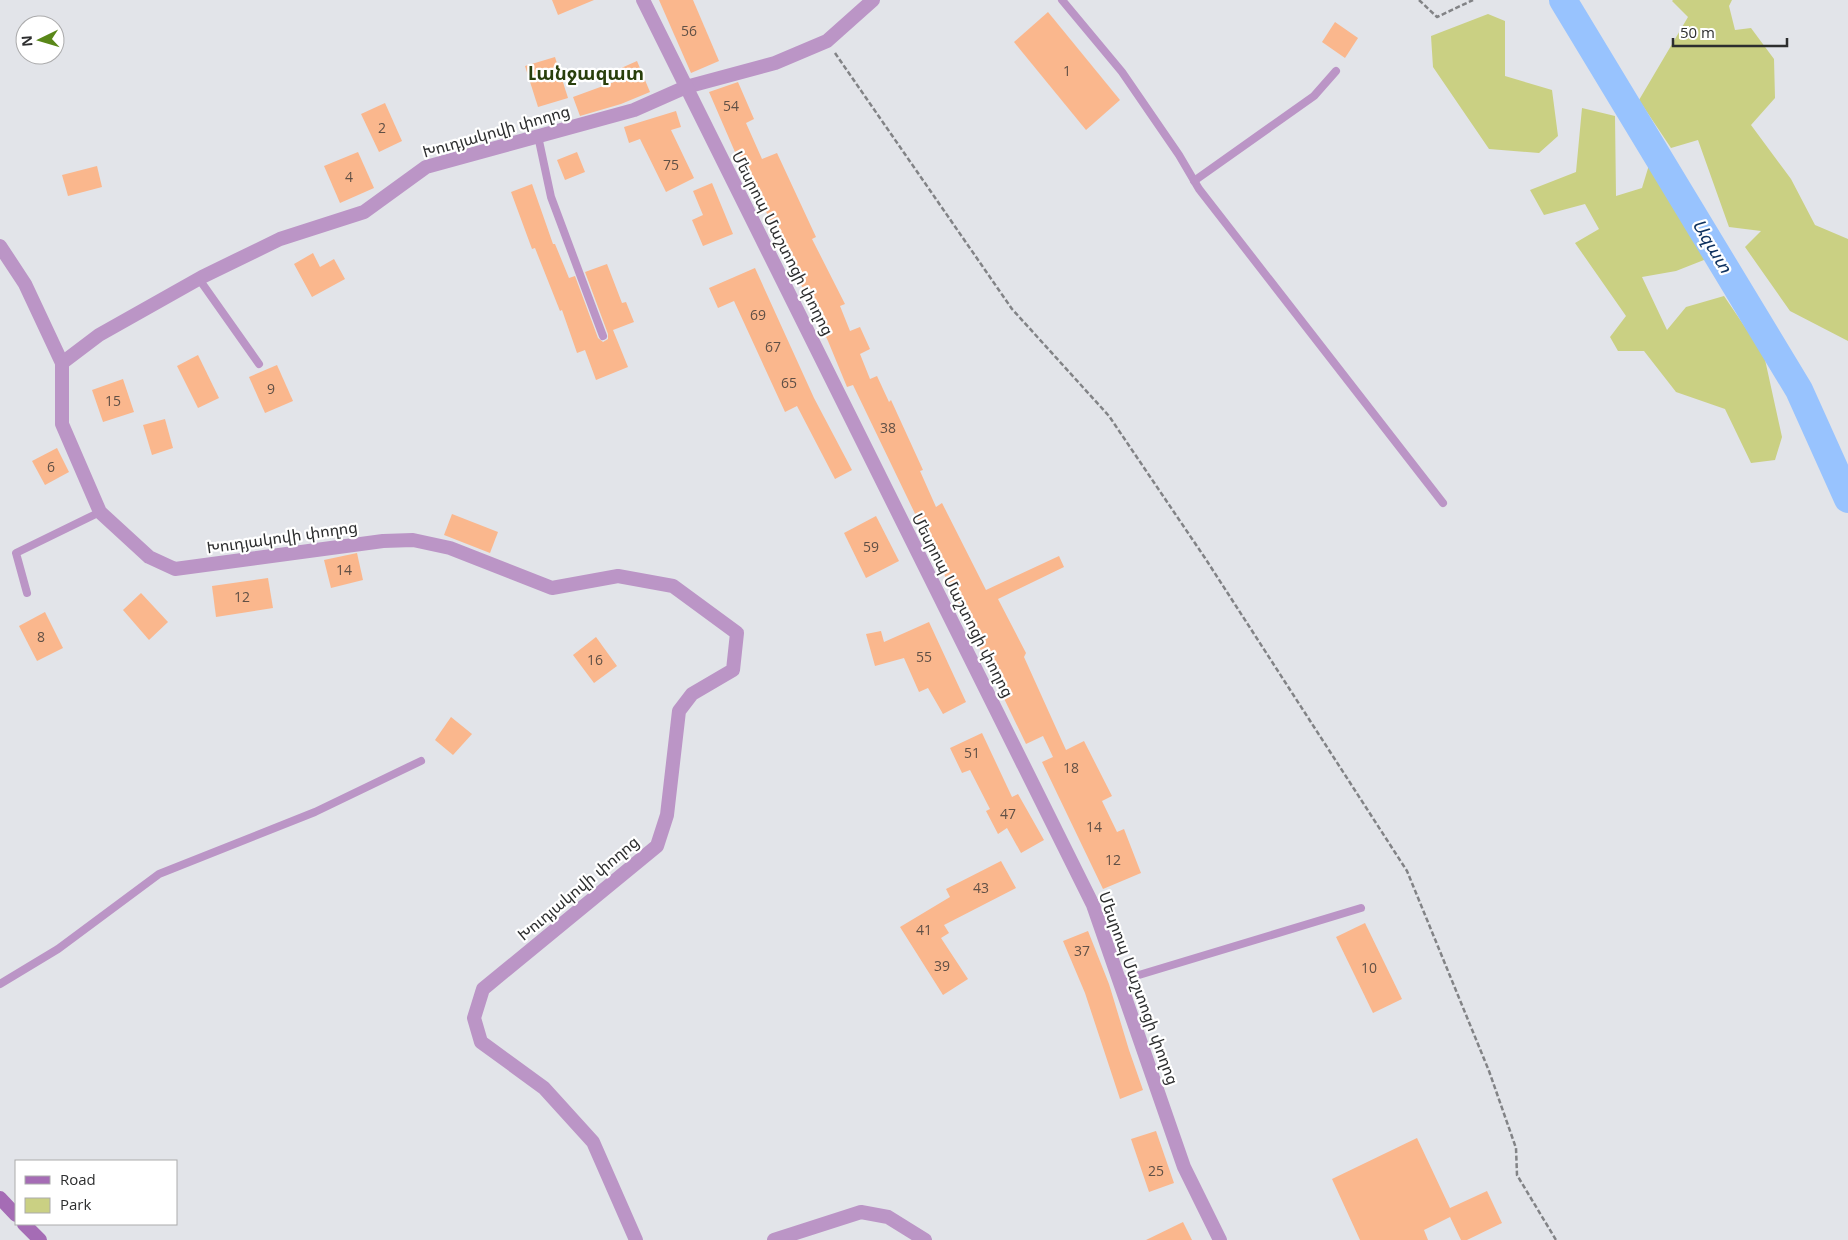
<svg xmlns="http://www.w3.org/2000/svg" width="1848" height="1240" viewBox="0 0 1848 1240" font-family="'Open Sans','Noto Sans Armenian',sans-serif">
	<rect width="100%" height="100%" fill="#e2e4e9"/>
	<!-- green -->
	<g fill="#cad083">
		<path d="M1673 0H1732L1729 6 1735 30 1751 28 1774 59 1775 98 1751 125 1791 179 1815 225 1848 239V341L1790 311 1745 247 1761 231 1729 227 1698 140 1671 148 1639 100 1688 17 1672 1Z"/>
		<path d="M1488 14 1505 21V76L1552 90 1558 136 1539 153 1489 149 1433 67 1431 36Z"/>
		<path d="M1582 108 1615 116 1616 196 1642 188 1649 165 1661 168 1709 258 1676 271 1642 277 1667 330 1686 307 1724 296 1764 355 1782 437 1775 460 1751 463 1725 409 1676 392 1644 351H1618L1610 337 1626 316 1575 243 1599 229 1585 204 1544 215 1530 190 1576 172Z"/>
	</g>
	<g fill="none" stroke-linecap="round" stroke-linejoin="round">
		<!-- river -->
		<path stroke="#98c3fe" stroke-width="28" d="M1563 0 1799 390 1848 499"/>
	</g>
	<!-- building -->
	<g fill="#fab78d">
		<path d="M552 0H594L558 15Z"/>
		<path d="M659 0H693L719 61 691 73Z"/>
		<path d="M1048 12 1120 100 1086 130 1014 42Z"/>
		<path d="M1335 22 1358 38 1345 58 1322 42Z"/>
		<path d="M555 57 568 98 538 107 525 66Z"/>
		<path d="M637 61 650 92 621 104 580 116 573 97 614 82 610 73Z"/>
		<path d="M738 82 754 119 746 123 762 159 777 153 816 237 812 239 845 304 840 306 850 331 860 327 870 349 860 354 870 379 877 376 889 402 891 400 923 470 920 471 936 507 942 503 986 590 1059 556 1064 567 998 599 1026 653 1024 657 1066 750 1084 741 1112 796 1102 801 1117 832 1124 829 1141 873 1103 889 1042 762 1053 757 1043 736 1026 744 853 385 847 387 828 341 737 151 735 152 709 92Z"/>
		<path d="M385 103 402 141 379 152 361 114Z"/>
		<path d="M676 111 681 127 671 130 694 178 666 192 640 139 629 143 624 127Z"/>
		<path d="M358 152 374 188 340 203 324 166Z"/>
		<path d="M577 152 585 172 565 180 557 160Z"/>
		<path d="M97 166 102 187 68 196 62 175Z"/>
		<path d="M712 183 733 234 703 246 692 220 703 215 693 191Z"/>
		<path d="M532 184 553 244H555L569 278 575 276 598 338 603 342 608 339V334L585 272 607 264 622 303 626 302 634 322 613 330 628 367 596 380 585 350 577 353 562 310 560 311 535 248 532 249 511 192Z"/>
		<path d="M313 253 320 267 334 259 345 279 312 297 294 264Z"/>
		<path d="M755 268 814 398 852 470 835 479 797 406 785 412 734 301 718 308 709 288Z"/>
		<path d="M198 355 219 398 198 408 177 366Z"/>
		<path d="M277 365 293 401 265 413 249 377Z"/>
		<path d="M123 379 134 412 103 422 92 390Z"/>
		<path d="M165 419 173 448 152 455 143 425Z"/>
		<path d="M57 448 69 472 45 485 32 461Z"/>
		<path d="M452 514 498 532 490 553 444 535Z"/>
		<path d="M876 516 899 561 866 578 844 533Z"/>
		<path d="M357 553 363 580 331 588 324 560Z"/>
		<path d="M268 578 273 608 216 617 212 586Z"/>
		<path d="M141 593 168 622 149 640 123 610Z"/>
		<path d="M45 612 63 648 37 661 19 626Z"/>
		<path d="M929 622 966 702 943 714 928 688 919 692 904 658 875 666 866 634 881 631 884 642Z"/>
		<path d="M596 637 617 666 594 683 573 655Z"/>
		<path d="M451 717 472 734 453 755 435 740Z"/>
		<path d="M982 733 1012 797 1018 794 1044 840 1021 853 1007 828 998 834 986 811 990 809 970 770 962 773 950 748Z"/>
		<path d="M1001 861 1016 888 944 925 949 933 941 938 968 979 943 995 900 927 950 897 946 889Z"/>
		<path d="M1365 923 1402 999 1373 1013 1336 937Z"/>
		<path d="M1088 931 1109 984 1129 1050 1143 1090 1120 1099 1085 993 1063 941Z"/>
		<path d="M1156 1131 1174 1183 1149 1192 1131 1139Z"/>
		<path d="M1417 1138 1450 1208 1487 1191 1502 1223 1467 1240H1461L1450 1217 1424 1230 1428 1240H1360L1332 1179Z"/>
		<path d="M1183 1222 1192 1240H1146Z"/>
	</g>
	<g fill="none" stroke-linecap="round" stroke-linejoin="round">
		<!-- path -->
		<g stroke="#828386" stroke-width="2.5" stroke-dasharray="5 2.5" stroke-linecap="butt">
			<path d="M1419 0 1437 17 1473 0"/>
			<path d="M835 53 1012 309 1109 416 1205 558 1407 871 1489 1071 1516 1148 1517 1175 1556 1240"/>
		</g>
		<!-- service -->
		<g stroke="#bb95c6" stroke-width="8">
			<path d="M1062 0 1122 72 1179 155 1199 189 1443 503"/>
			<path d="M538 136 551 197 603 336"/>
			<path d="M1194 181 1314 96 1336 71"/>
			<path d="M199 279 259 364"/>
			<path d="M27 593 16 553 100 512"/>
			<path d="M1119 981 1361 908"/>
			<path d="M0 984 58 949 159 874 315 812 421 761"/>
		</g>
		<!-- minor -->
		<g stroke="#bb95c6" stroke-width="14">
			<path d="M0 246 25 284 62 363"/>
			<path d="M636 1240 593 1142 544 1088 481 1042 474 1018 483 989 657 846 667 815 679 711 692 694 733 670 737 633 673 586 618 576 552 588 450 548 413 540 383 541 175 569 149 557 100 512 62 424V363L99 335 202 277 280 239 364 212 426 167 634 110 686 87 775 63 827 41 873 0"/>
			<path d="M774 1240 861 1212 888 1217 925 1240"/>
		</g>
		<!-- tertiary -->
		<path stroke="#bb95c6" stroke-width="14" d="M643 0 1093 905 1184 1167 1220 1240"/>
		<!-- secondary -->
		<g stroke="#a56cb5" stroke-width="14">
			<path d="M0 1198 16 1215"/>
			<path d="M24 1224 40 1240"/>
		</g>
	</g>
	<g text-anchor="middle" stroke-width="4.5" stroke-linejoin="round" paint-order="stroke">
		<!-- number labels -->
		<g font-size="14" fill="#605046">
			<text x="689" y="36">56</text>
			<text x="1067" y="76">1</text>
			<text x="731" y="111">54</text>
			<text x="382" y="133">2</text>
			<text x="671" y="170">75</text>
			<text x="349" y="182">4</text>
			<text x="758" y="320">69</text>
			<text x="773" y="352">67</text>
			<text x="789" y="388">65</text>
			<text x="271" y="394">9</text>
			<text x="113" y="406">15</text>
			<text x="888" y="433">38</text>
			<text x="51" y="472">6</text>
			<text x="871" y="552">59</text>
			<text x="344" y="575">14</text>
			<text x="242" y="602">12</text>
			<text x="41" y="642">8</text>
			<text x="924" y="662">55</text>
			<text x="595" y="665">16</text>
			<text x="972" y="758">51</text>
			<text x="1071" y="773">18</text>
			<text x="1008" y="819">47</text>
			<text x="1094" y="832">14</text>
			<text x="1113" y="865">12</text>
			<text x="981" y="893">43</text>
			<text x="924" y="935">41</text>
			<text x="1082" y="956">37</text>
			<text x="942" y="971">39</text>
			<text x="1369" y="973">10</text>
			<text x="1156" y="1176">25</text>
		</g>
		<!-- street labels -->
		<g font-size="16" fill="#2d2e2f" stroke="#fff">
			<text transform="translate(496 131) rotate(-16)" y="6">Խուդյակովի փողոց</text>
			<text transform="translate(783 243) rotate(63)" y="6">Մեսրոպ Մաշտոցի փողոց</text>
			<text transform="translate(282 537) rotate(-8)" y="6">Խուդյակովի փողոց</text>
			<text transform="translate(963 605) rotate(63)" y="6">Մեսրոպ Մաշտոցի փողոց</text>
			<text transform="translate(578 888) rotate(-40)" y="6">Խուդյակովի փողոց</text>
			<text transform="translate(1139 988) rotate(70)" y="6">Մեսրոպ Մաշտոցի փողոց</text>
		</g>
		<!-- water labels -->
		<g font-size="18" font-style="italic" fill="#103360" stroke="#fff">
			<text transform="translate(1712 246) rotate(59)" y="6">Ազատ</text>
		</g>
		<!-- quarter labels -->
		<g font-size="19" font-weight="bold" fill="#293f0c" stroke="#fff">
			<text x="586" y="80">Լանջազատ</text>
		</g>
	</g>
	<!-- legend -->
	<rect x="15" y="1160" width="162" height="65" fill="#ffffff" stroke="#ababac"/>
	<rect x="25" y="1176" width="25" height="8" fill="#a56cb5" stroke="#ababac"/>
	<text x="60" y="1185" font-size="15" fill="#2d2e2f">Road</text>
	<rect x="25" y="1198" width="25" height="15" fill="#cad083" stroke="#ababac"/>
	<text x="60" y="1210" font-size="15" fill="#2d2e2f">Park</text>
	<!-- north arrow -->
	<g transform="translate(40 40) rotate(265)"><circle r="24" fill="#ffffff" stroke="#ababac"/>
	<path d="M0-4L9 19L0 12L-9 19Z" fill="#598718"/>
	<text y="-8" font-size="14" font-weight="bold" text-anchor="middle" fill="#2d2e2f">N</text>
	</g>
	<!-- scale -->
	<path d="M1673 38v8h114v-8" fill="none" stroke="#2d2e2f" stroke-width="2.5"/>
	<text x="1680" y="38" font-size="15" fill="#2d2e2f" stroke="#ffffff" stroke-width="4" paint-order="stroke">50 m</text>
</svg>
